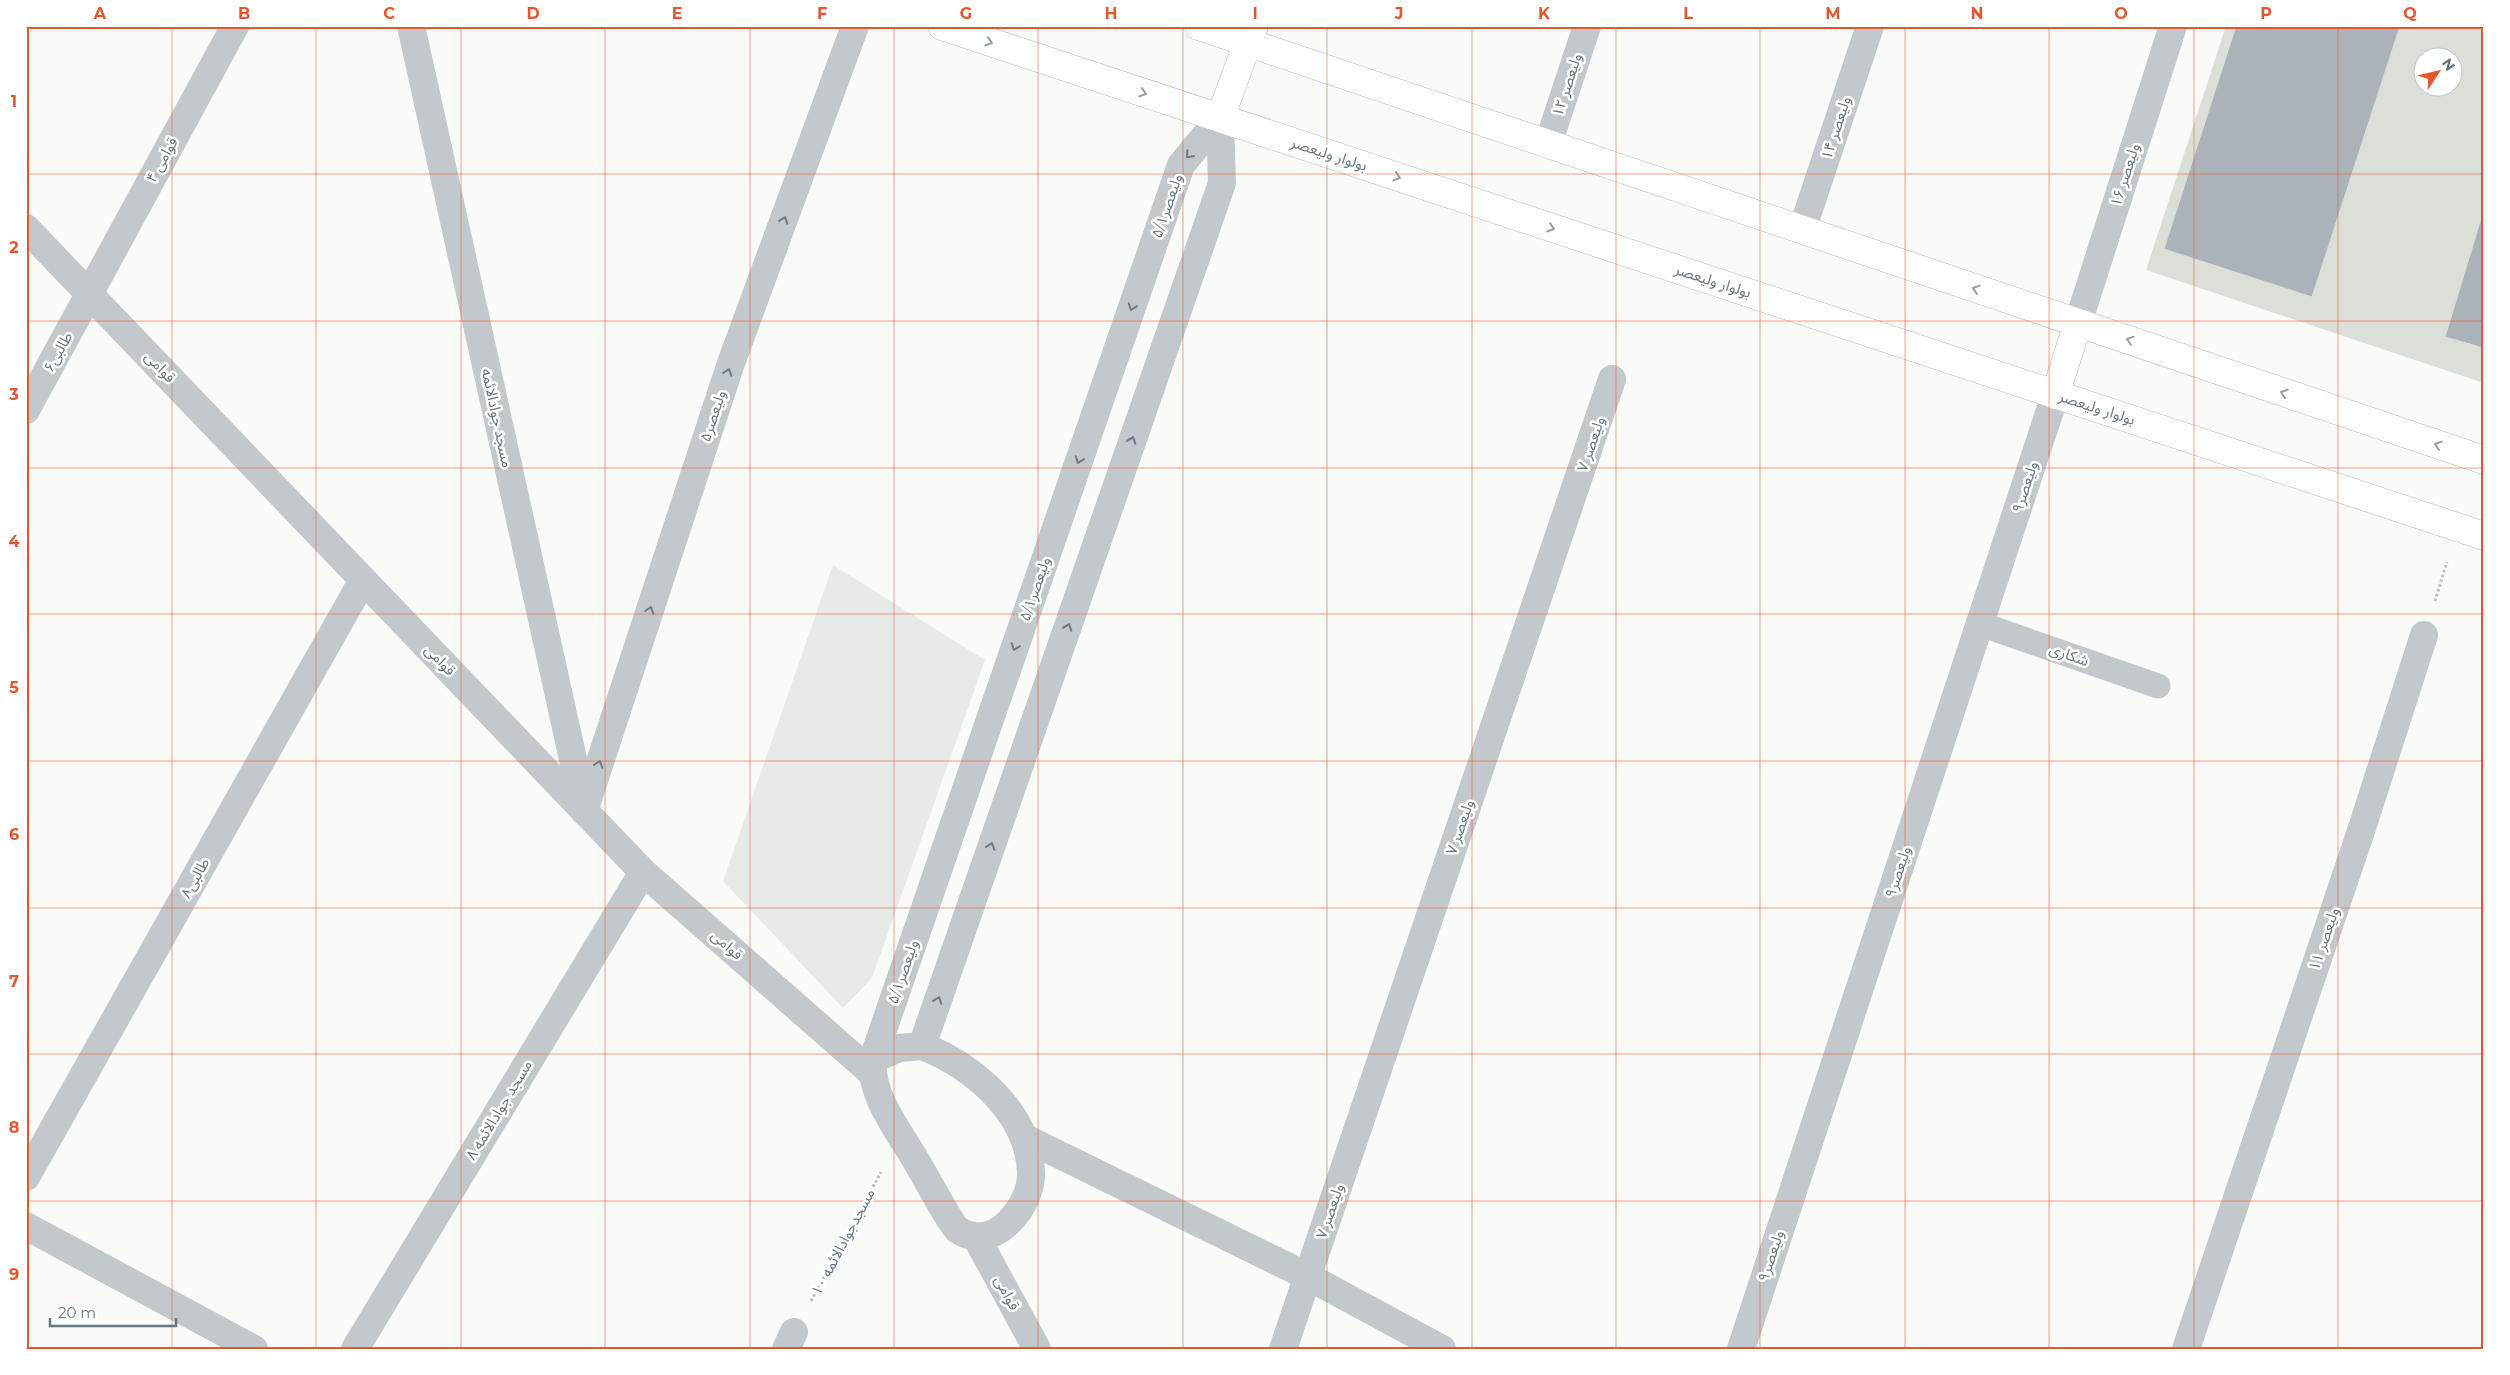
<svg xmlns="http://www.w3.org/2000/svg" width="2510" height="1375" viewBox="0 0 2510 1375" font-family="Montserrat,'Noto Sans Arabic',sans-serif">
	<rect width="100%" height="100%" fill="#fafaf8"/>
	<!-- built -->
	<path fill="#e8e9e9" d="M833 565 985 660 872 978 843 1008 723 881Z"/>
	<!-- green -->
	<path fill="#dadfd7" fill-rule="evenodd" d="M2226 26H2484V383L2146 270ZM2422 58H2452V88H2422Z"/>
	<!-- building -->
	<g fill="#aab3b9" stroke="#dcdcda">
		<path d="M2236 26H2400L2312 297 2164 249Z"/>
		<path d="M2484 209V348L2445 337Z"/>
	</g>
	<g fill="none" stroke-linecap="round" stroke-linejoin="round">
		<defs>
			<g id="secondary">
				<path d="M942 26 2484 536"/>
				<path d="M1199 26 2484 460"/>
				<path d="M1220 118 1254 26"/>
				<path d="M2055 395 2078 323"/>
			</g>
		</defs>
		<!-- secondary casing -->
		<use href="#secondary" stroke="#b3babf" stroke-width="29"/>
		<!-- path -->
		<g stroke="#bbbfc2" stroke-width="3" stroke-dasharray="2.5 2.5" stroke-linecap="butt">
			<path d="M2435 601 2447 562"/>
			<path d="M811 1301 881 1172"/>
		</g>
		<!-- lane -->
		<path stroke="#c3c8cc" stroke-width="25" d="M1980 624 2158 686"/>
		<!-- street -->
		<g stroke="#c3c8cc" stroke-width="28">
			<path d="M411 26 584 809"/>
			<path d="M1548 144 1587 26"/>
			<path d="M26 228 643 872 872 1073"/>
			<path d="M1802 230 1870 26"/>
			<path d="M2078 323 2173 26"/>
			<path d="M26 410 235 26"/>
			<path d="M584 811 731 363 855 26"/>
			<path d="M922 1046 1222 183 1220 118"/>
			<path d="M922 1046C973 1066 1028 1112 1031 1171 1033 1205 994 1254 958 1230 951 1225 922 1170 915 1159 898 1130 869 1094 873 1059L899 1048Z"/>
			<path d="M873 1059 1181 165 1220 118"/>
			<path d="M1025 1138 1307 1276 1442 1349"/>
			<path d="M26 1177 363 580"/>
			<path d="M26 1226 254 1349"/>
			<path d="M976 1237 1037 1349"/>
			<path d="M355 1349 643 872"/>
			<path d="M786 1349 794 1332"/>
			<path d="M1283 1349 1612 379"/>
			<path d="M1741 1349 2055 395"/>
			<path d="M2186 1349 2362 828 2424 635"/>
		</g>
		<!-- secondary -->
		<use href="#secondary" stroke="#fff" stroke-width="28"/>
	</g>
	<!-- one-way arrows -->
	<defs><path id="oneway-chevron" d="M-2-3.5L2.5 0L-2 3.5" fill="none" stroke-width="1.6" stroke-linecap="round" stroke-linejoin="round" transform="scale(1.25)"/></defs>
	<g stroke="#939fa8">
		<use href="#oneway-chevron" transform="translate(989 42) rotate(18)"/>
		<use href="#oneway-chevron" transform="translate(1143 93) rotate(18)"/>
		<use href="#oneway-chevron" transform="translate(1397 177) rotate(18)"/>
		<use href="#oneway-chevron" transform="translate(1551 228) rotate(18)"/>
		<use href="#oneway-chevron" transform="translate(1976 289) rotate(-161)"/>
		<use href="#oneway-chevron" transform="translate(2130 340) rotate(-161)"/>
		<use href="#oneway-chevron" transform="translate(2284 393) rotate(-161)"/>
		<use href="#oneway-chevron" transform="translate(2438 445) rotate(-161)"/>
	</g>
	<g stroke="#6a7a87">
		<use href="#oneway-chevron" transform="translate(1189 155) rotate(131)"/>
		<use href="#oneway-chevron" transform="translate(784 220) rotate(-70)"/>
		<use href="#oneway-chevron" transform="translate(1132 307) rotate(109)"/>
		<use href="#oneway-chevron" transform="translate(728 372) rotate(-72)"/>
		<use href="#oneway-chevron" transform="translate(1132 440) rotate(-71)"/>
		<use href="#oneway-chevron" transform="translate(1079 460) rotate(109)"/>
		<use href="#oneway-chevron" transform="translate(650 610) rotate(-72)"/>
		<use href="#oneway-chevron" transform="translate(1068 627) rotate(-71)"/>
		<use href="#oneway-chevron" transform="translate(1015 647) rotate(109)"/>
		<use href="#oneway-chevron" transform="translate(599 764) rotate(-72)"/>
		<use href="#oneway-chevron" transform="translate(991 846) rotate(-71)"/>
		<use href="#oneway-chevron" transform="translate(938 1000) rotate(-71)"/>
	</g>
	<!-- grid -->
	<path fill="none" stroke="#e4572e" stroke-width="1" stroke-opacity="0.55" d="M172 26V1349M316 26V1349M461 26V1349M605 26V1349M750 26V1349M894 26V1349M1038 26V1349M1183 26V1349M1327 26V1349M1472 26V1349M1616 26V1349M1760 26V1349M1905 26V1349M2049 26V1349M2194 26V1349M2338 26V1349M26 174H2484M26 321H2484M26 468H2484M26 614H2484M26 761H2484M26 908H2484M26 1054H2484M26 1201H2484"/>
	<g text-anchor="middle" stroke-width="5" stroke-linejoin="round" paint-order="stroke">
		<!-- street labels -->
		<g font-size="15" fill="#657683" stroke="#fff">
			<text transform="translate(1567 85) rotate(-72)" y="5">ولیعصر ۱۲</text>
			<text transform="translate(1836 128) rotate(-72)" y="5">ولیعصر ۱۴</text>
			<text transform="translate(1329 154) rotate(18)" y="5">بولوار ولیعصر</text>
			<text transform="translate(162 160) rotate(-61)" y="5">قوامی ۴</text>
			<text transform="translate(2125 175) rotate(-72)" y="5">ولیعصر ۱۶</text>
			<text transform="translate(1167 206) rotate(-71)" y="5">ولیعصر۵/۱</text>
			<text transform="translate(1713 281) rotate(18)" y="5">بولوار ولیعصر</text>
			<text transform="translate(58 352) rotate(-61)" y="5">طالبی۶</text>
			<text transform="translate(160 367) rotate(46)" y="5">قوامی</text>
			<text transform="translate(2097 408) rotate(18)" y="5">بولوار ولیعصر</text>
			<text transform="translate(713 416) rotate(-72)" y="5">ولیعصر۵</text>
			<text transform="translate(497 418) rotate(78)" y="5">مسجد جوادالائمه</text>
			<text transform="translate(1591 444) rotate(-71)" y="5">ولیعصر ۷</text>
			<text transform="translate(2025 487) rotate(-72)" y="5">ولیعصر۹</text>
			<text transform="translate(1035 589) rotate(-71)" y="5">ولیعصر۵/۱</text>
			<text transform="translate(2069 655) rotate(19)" y="5">شکاری</text>
			<text transform="translate(440 660) rotate(46)" y="5">قوامی</text>
			<text transform="translate(1460 827) rotate(-71)" y="5">ولیعصر ۷</text>
			<text transform="translate(1898 872) rotate(-72)" y="5">ولیعصر۹</text>
			<text transform="translate(195 878) rotate(-61)" y="5">طالبی۸</text>
			<text transform="translate(2324 939) rotate(-71)" y="5">ولیعصر ۱۱</text>
			<text transform="translate(727 945) rotate(41)" y="5">قوامی</text>
			<text transform="translate(903 972) rotate(-71)" y="5">ولیعصر۵/۱</text>
			<text transform="translate(499 1110) rotate(-59)" y="5">۸ مسجد جوادالائمه</text>
			<text transform="translate(1330 1211) rotate(-71)" y="5">ولیعصر ۷</text>
			<text transform="translate(843 1242) rotate(-62)" y="5">مسجدجوادالائمه ۱۰</text>
			<text transform="translate(1771 1256) rotate(-72)" y="5">ولیعصر۹</text>
			<text transform="translate(1007 1293) rotate(62)" y="5">قوامی</text>
		</g>
	</g>
	<!-- border -->
	<rect width="2510" height="1375" fill="none" stroke="#ffffff" stroke-width="55"/>
	<!-- north arrow -->
	<g transform="translate(2438 72) rotate(55)"><circle r="24" fill="#ffffff" stroke="#c1c8cd"/>
	<path d="M0-4L9 19L0 12L-9 19Z" fill="#e4572e"/>
	<text y="-8" font-size="14" font-weight="bold" text-anchor="middle" fill="#657683">N</text>
	</g>
	<!-- scale -->
	<path d="M50 1318v8h126v-8" fill="none" stroke="#657683" stroke-width="2.5"/>
	<text x="58" y="1318" font-size="15" fill="#657683" stroke="#ffffff" stroke-width="4" paint-order="stroke">20 m</text>
	<rect x="28" y="28" width="2454" height="1320" fill="none" stroke="#e4572e" stroke-width="2"/>
	<g font-size="16" text-anchor="middle" font-weight="bold" fill="#e4572e">
		<text x="100" y="19">A</text>
		<text x="244" y="19">B</text>
		<text x="389" y="19">C</text>
		<text x="533" y="19">D</text>
		<text x="677" y="19">E</text>
		<text x="822" y="19">F</text>
		<text x="966" y="19">G</text>
		<text x="1111" y="19">H</text>
		<text x="1255" y="19">I</text>
		<text x="1399" y="19">J</text>
		<text x="1544" y="19">K</text>
		<text x="1688" y="19">L</text>
		<text x="1833" y="19">M</text>
		<text x="1977" y="19">N</text>
		<text x="2121" y="19">O</text>
		<text x="2266" y="19">P</text>
		<text x="2410" y="19">Q</text>
		<text x="14" y="107">1</text>
		<text x="14" y="253">2</text>
		<text x="14" y="400">3</text>
		<text x="14" y="547">4</text>
		<text x="14" y="693">5</text>
		<text x="14" y="840">6</text>
		<text x="14" y="987">7</text>
		<text x="14" y="1133">8</text>
		<text x="14" y="1280">9</text>
	</g>
</svg>
